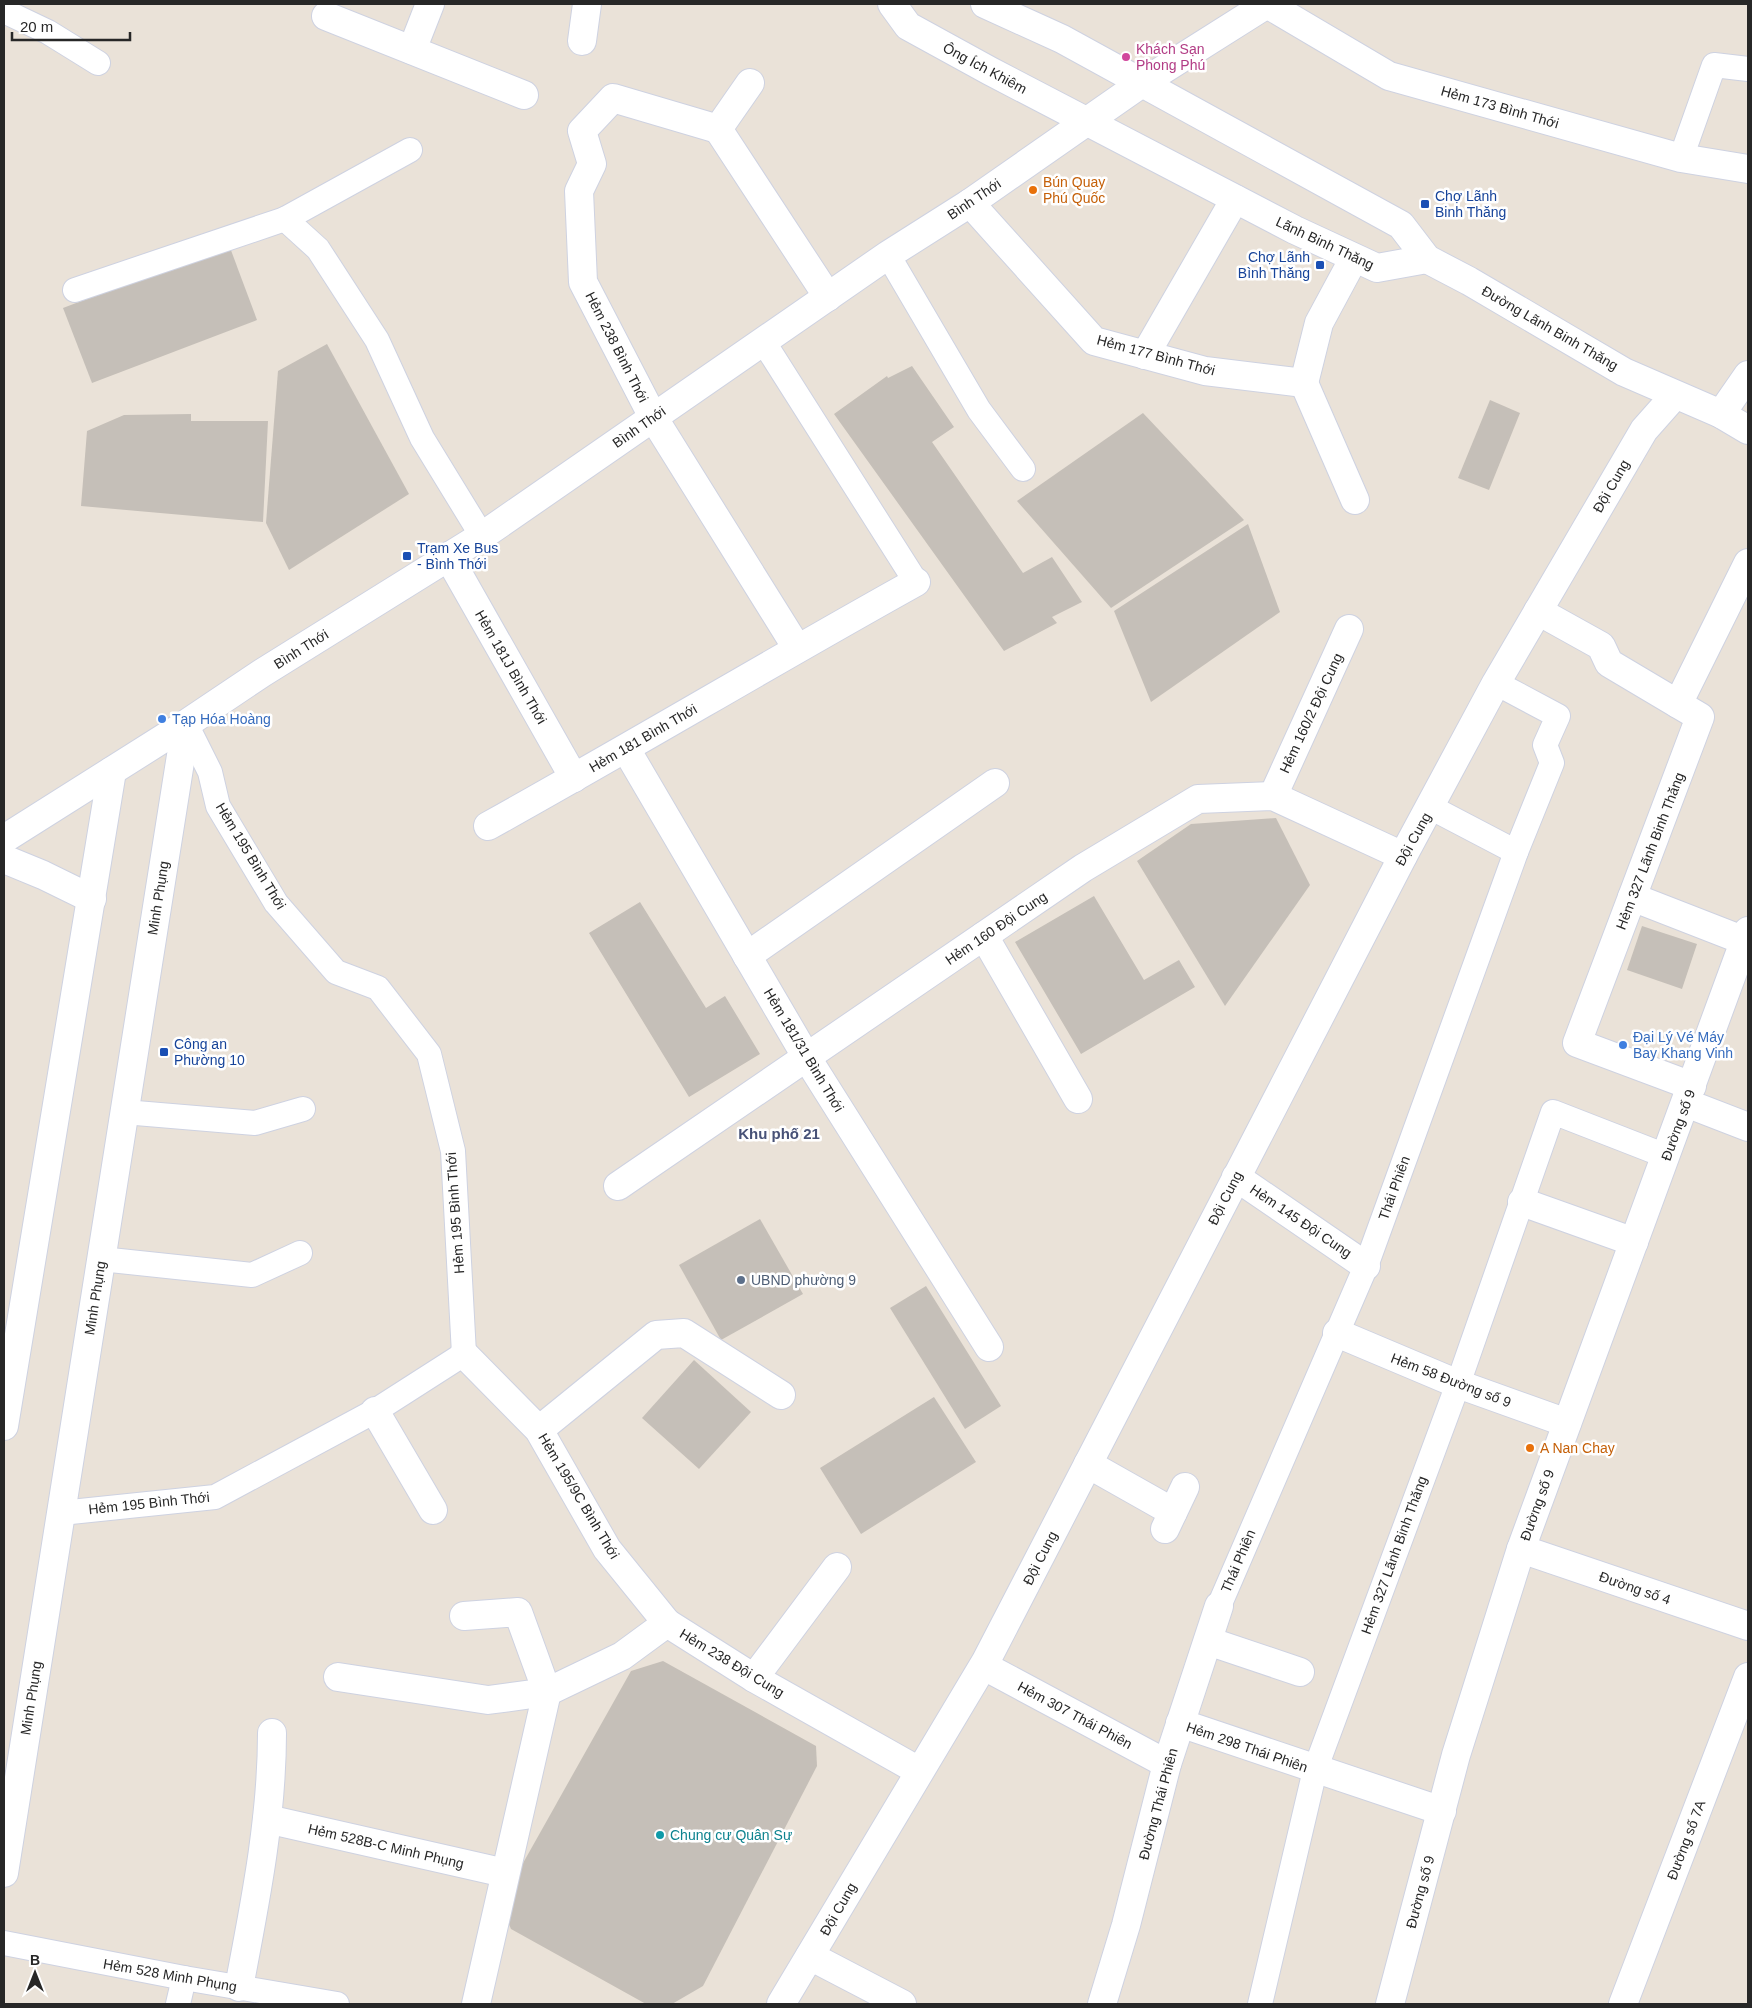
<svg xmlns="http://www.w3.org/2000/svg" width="1752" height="2008" viewBox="0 0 1752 2008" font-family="Arial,sans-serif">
	<rect width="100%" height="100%" fill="#eae2d8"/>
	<!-- building -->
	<g fill="#c5bfb8">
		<path d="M229 245 257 320 92 383 63 308Z"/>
		<path d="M327 344 409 494 289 570 266 523 278 371Z"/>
		<path d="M912 366 954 427 932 442 1023 573 1052 557 1082 602 1052 617 1057 623 1004 651 834 414 887 376 888 378Z"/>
		<path d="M1490 400 1520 413 1489 490 1458 478Z"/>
		<path d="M1143 413 1244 520 1111 608 1017 501Z"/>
		<path d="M191 414V421H268L263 522 81 506 87 431 124 415Z"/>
		<path d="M1248 524 1280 612 1151 702 1114 611Z"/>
		<path d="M1276 818 1310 885 1225 1006 1137 861 1191 824Z"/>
		<path d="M1094 896 1144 980 1179 960 1195 987 1081 1054 1015 942Z"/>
		<path d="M640 902 706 1008 725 996 760 1054 689 1097 589 933Z"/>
		<path d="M1642 926 1697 944 1682 989 1627 970Z"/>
		<path d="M760 1219 803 1294 721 1340 679 1265Z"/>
		<path d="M926 1286 1001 1406 965 1429 890 1308Z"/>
		<path d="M694 1360 751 1412 699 1469 642 1418Z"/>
		<path d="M934 1397 976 1462 861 1534 820 1468Z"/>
		<path d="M663 1661 816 1746 817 1766 703 1986 672 2004H646L511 1929 500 1904 631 1671Z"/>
	</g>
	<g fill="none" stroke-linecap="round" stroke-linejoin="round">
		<defs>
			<g id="lane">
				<path d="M4 11 48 32 98 63"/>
				<path d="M1681 158 1714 65 1748 69"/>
				<path d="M285 219 318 249 377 340 422 438 482 536"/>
				<path d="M888 255 979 410 1023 469"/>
				<path d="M75 290 285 219 410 150"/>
				<path d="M763 341 916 582"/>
				<path d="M1430 807 1516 852"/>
				<path d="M124 1112 255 1123 303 1109"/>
				<path d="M101 1259 252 1275 300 1253"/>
				<path d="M61 1513 215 1497 375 1411 464 1354 453 1151 429 1054 378 988 336 972 276 903 218 806 210 772 186 724"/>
				<path d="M1219 1606 1366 1266 1516 852 1552 763 1545 745 1558 716 1496 683"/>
				<path d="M4 1943 184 1978 337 2004"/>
				<path d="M178 2004 184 1978"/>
				<path d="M1260 2004 1315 1770 1458 1384 1553 1112 1666 1156"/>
			</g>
			<g id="street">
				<path d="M1267 4 1389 76 1681 158 1748 169"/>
				<path d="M326 16 524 95"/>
				<path d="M582 41 587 4"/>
				<path d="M412 50 430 4"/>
				<path d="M750 83 718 129 613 98 582 131 592 164 579 191 583 282 653 417 797 648"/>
				<path d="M718 129 828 297"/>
				<path d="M970 203 1094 341 1205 371 1304 383"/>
				<path d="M1145 355 1235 199"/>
				<path d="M1304 383 1319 323 1354 258"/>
				<path d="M1304 383 1355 500"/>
				<path d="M1721 414 1748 375"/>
				<path d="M448 556 574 778"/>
				<path d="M1538 611 1601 646 1609 663 1678 704"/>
				<path d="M626 749 807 1058 989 1347"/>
				<path d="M1273 796 1349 629"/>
				<path d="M488 826C632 746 772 662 916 582"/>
				<path d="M1632 897 1745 941"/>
				<path d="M984 936 1078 1099"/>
				<path d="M747 956 995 783"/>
				<path d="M1692 1086 1577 1043 1700 717 1678 704 1748 563"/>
				<path d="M1686 1103 1748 1127"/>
				<path d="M1236 1177 1366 1266"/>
				<path d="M618 1186 1083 868 1198 799 1273 796 1403 856"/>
				<path d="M1522 1202 1634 1242"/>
				<path d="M1337 1333 1458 1384 1567 1423"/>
				<path d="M464 1354 539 1430 607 1549 667 1623"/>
				<path d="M375 1411 433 1510"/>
				<path d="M539 1430 656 1335 684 1333 781 1395"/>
				<path d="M1088 1464 1173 1512"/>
				<path d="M1165 1529 1185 1487"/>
				<path d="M1521 1549 1748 1626"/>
				<path d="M464 1616 518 1612 547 1692"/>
				<path d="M1208 1641 1300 1672"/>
				<path d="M984 1666 1167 1764"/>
				<path d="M338 1677 488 1700 547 1692 622 1656 667 1623 754 1678 919 1771"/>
				<path d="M754 1678 837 1567"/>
				<path d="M1180 1723 1442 1811"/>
				<path d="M267 1819 505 1873"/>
				<path d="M810 1956 902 2004"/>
				<path d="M239 1987C255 1903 272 1819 272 1733"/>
				<path d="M476 2004 547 1692"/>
				<path d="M781 2004 986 1661 1403 856 1496 683 1644 430 1675 395"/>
				<path d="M1102 2004 1126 1925 1167 1764 1219 1606"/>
				<path d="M1390 2004 1456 1755 1521 1549 1748 931"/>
				<path d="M1623 2004 1748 1677"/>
			</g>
			<g id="secondary">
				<path d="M892 4 908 26 990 71 1295 230 1377 268 1427 259"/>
				<path d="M985 4 1062 39 1401 225 1427 259 1469 281 1624 372 1721 414 1748 430"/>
				<path d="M4 839 186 724 262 673 482 536 888 255 970 203 1142 83 1267 4"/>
				<path d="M4 859 43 875 92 899"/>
				<path d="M4 1426 112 771"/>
				<path d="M4 1873 186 724"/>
			</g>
		</defs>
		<!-- lane casing -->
		<use href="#lane" stroke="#ced2e1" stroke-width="26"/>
		<!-- street casing -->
		<use href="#street" stroke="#ced2e1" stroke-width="30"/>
		<!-- secondary casing -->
		<use href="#secondary" stroke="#ced2e1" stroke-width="30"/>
		<!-- lane -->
		<use href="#lane" stroke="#fff" stroke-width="24"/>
		<!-- street -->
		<use href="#street" stroke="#fff" stroke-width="28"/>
		<!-- secondary -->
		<use href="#secondary" stroke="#fff" stroke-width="28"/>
	</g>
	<!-- markers -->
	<circle fill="#d1479c" stroke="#fff" stroke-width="2" cx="1126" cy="57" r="5"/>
	<g fill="#e8710a" stroke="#fff" stroke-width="2">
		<circle cx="1033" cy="190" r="5"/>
		<circle cx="1530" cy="1448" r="5"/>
	</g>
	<g fill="#1a4fb4" stroke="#fff" stroke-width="2">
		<rect x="1420" y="199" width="10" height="10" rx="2.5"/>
		<rect x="1315" y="260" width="10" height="10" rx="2.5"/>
		<rect x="402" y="551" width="10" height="10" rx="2.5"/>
		<rect x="159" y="1047" width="10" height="10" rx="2.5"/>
	</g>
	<g fill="#3f7fe0" stroke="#fff" stroke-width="2">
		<circle cx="162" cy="719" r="5"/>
		<circle cx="1623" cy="1045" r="5"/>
	</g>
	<circle fill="#5c6f8a" stroke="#fff" stroke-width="2" cx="741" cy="1280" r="5"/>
	<circle fill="#0f9aa8" stroke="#fff" stroke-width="2" cx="660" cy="1835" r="5"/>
	<g text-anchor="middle" stroke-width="5" stroke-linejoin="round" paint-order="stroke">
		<!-- hotel labels -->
		<g font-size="14" fill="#b23c85" stroke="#fff" text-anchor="start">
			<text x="1136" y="54">Khách Sạn<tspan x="1136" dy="16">Phong Phú</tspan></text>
		</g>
		<!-- street labels -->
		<g font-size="14" fill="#272727" stroke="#fff">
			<text transform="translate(985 68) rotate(28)" y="5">Ông Ích Khiêm</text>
			<text transform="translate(1500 107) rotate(16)" y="5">Hẻm 173 Bình Thới</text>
			<text transform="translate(974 199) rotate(-34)" y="5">Bình Thới</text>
			<text transform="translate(1325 243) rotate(25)" y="5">Lãnh Binh Thăng</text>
			<text transform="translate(1550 328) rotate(30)" y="5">Đường Lãnh Binh Thăng</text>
			<text transform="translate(617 347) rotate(63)" y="5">Hẻm 238 Bình Thới</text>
			<text transform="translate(1156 355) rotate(15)" y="5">Hẻm 177 Bình Thới</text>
			<text transform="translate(639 427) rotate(-35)" y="5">Bình Thới</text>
			<text transform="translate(1611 486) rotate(-60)" y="5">Đội Cung</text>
			<text transform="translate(301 649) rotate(-32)" y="5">Bình Thới</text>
			<text transform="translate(511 667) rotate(60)" y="5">Hẻm 181J Bình Thới</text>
			<text transform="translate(1311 713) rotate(-65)" y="5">Hẻm 160/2 Đội Cung</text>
			<text transform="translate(643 738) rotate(-30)" y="5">Hẻm 181 Bình Thới</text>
			<text transform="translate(1413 839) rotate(-61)" y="5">Đội Cung</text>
			<text transform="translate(1650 851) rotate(-69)" y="5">Hẻm 327 Lãnh Binh Thăng</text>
			<text transform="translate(251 856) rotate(59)" y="5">Hẻm 195 Bình Thới</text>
			<text transform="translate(158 898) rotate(-81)" y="5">Minh Phụng</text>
			<text transform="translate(996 928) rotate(-34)" y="5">Hẻm 160 Đội Cung</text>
			<text transform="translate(804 1050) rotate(59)" y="5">Hẻm 181/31 Bình Thới</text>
			<text transform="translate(1678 1125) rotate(-70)" y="5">Đường số 9</text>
			<text transform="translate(1394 1188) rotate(-70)" y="5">Thái Phiên</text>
			<text transform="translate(1225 1198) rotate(-63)" y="5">Đội Cung</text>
			<text transform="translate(455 1213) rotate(-94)" y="5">Hẻm 195 Bình Thới</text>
			<text transform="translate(1301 1221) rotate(34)" y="5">Hẻm 145 Đội Cung</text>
			<text transform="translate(95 1298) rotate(-81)" y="5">Minh Phụng</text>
			<text transform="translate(1451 1380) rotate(21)" y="5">Hẻm 58 Đường số 9</text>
			<text transform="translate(579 1496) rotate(59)" y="5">Hẻm 195/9C Bình Thới</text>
			<text transform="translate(149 1503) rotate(-6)" y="5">Hẻm 195 Bình Thới</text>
			<text transform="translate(1537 1505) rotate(-70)" y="5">Đường số 9</text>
			<text transform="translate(1394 1555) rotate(-70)" y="5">Hẻm 327 Lãnh Binh Thăng</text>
			<text transform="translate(1040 1558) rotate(-63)" y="5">Đội Cung</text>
			<text transform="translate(1238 1561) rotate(-67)" y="5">Thái Phiên</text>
			<text transform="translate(1635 1588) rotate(19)" y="5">Đường số 4</text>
			<text transform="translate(732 1663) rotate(31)" y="5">Hẻm 238 Đội Cung</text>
			<text transform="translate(31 1698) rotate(-81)" y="5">Minh Phụng</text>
			<text transform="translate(1075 1715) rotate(28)" y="5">Hẻm 307 Thái Phiên</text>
			<text transform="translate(1247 1747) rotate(19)" y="5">Hẻm 298 Thái Phiên</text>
			<text transform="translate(1158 1804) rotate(-75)" y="5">Đường Thái Phiên</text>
			<text transform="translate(1686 1840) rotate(-69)" y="5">Đường số 7A</text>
			<text transform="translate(386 1846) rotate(13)" y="5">Hẻm 528B-C Minh Phụng</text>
			<text transform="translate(1420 1892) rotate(-75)" y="5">Đường số 9</text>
			<text transform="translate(838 1909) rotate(-60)" y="5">Đội Cung</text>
			<text transform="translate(170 1975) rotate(10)" y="5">Hẻm 528 Minh Phụng</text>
		</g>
		<!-- food labels -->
		<g font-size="14" fill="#c56008" stroke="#fff" text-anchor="start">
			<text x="1043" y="187">Bún Quay<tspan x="1043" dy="16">Phú Quốc</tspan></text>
			<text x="1540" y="1453">A Nan Chay</text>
		</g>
		<!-- transit labels -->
		<g font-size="14" fill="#164399" stroke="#fff" text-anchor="start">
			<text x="1435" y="201">Chợ Lãnh<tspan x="1435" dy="16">Binh Thăng</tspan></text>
			<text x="1310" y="262" text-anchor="end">Chợ Lãnh<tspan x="1310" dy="16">Bình Thăng</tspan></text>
			<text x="417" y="553">Trạm Xe Bus<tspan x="417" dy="16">- Bình Thới</tspan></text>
			<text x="174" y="1049">Công an<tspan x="174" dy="16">Phường 10</tspan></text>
		</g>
		<!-- shop labels -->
		<g font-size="14" fill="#366cbe" stroke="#fff" text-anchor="start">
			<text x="172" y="724">Tạp Hóa Hoàng</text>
			<text x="1633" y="1042">Đại Lý Vé Máy<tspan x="1633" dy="16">Bay Khang Vinh</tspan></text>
		</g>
		<!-- service labels -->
		<g font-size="14" fill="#4e5e75" stroke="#fff" text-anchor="start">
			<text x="751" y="1285">UBND phường 9</text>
		</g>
		<!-- culture labels -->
		<g font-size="14" fill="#0d838f" stroke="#fff" text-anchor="start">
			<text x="670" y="1840">Chung cư Quân Sự</text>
		</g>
		<!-- neighbourhood labels -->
		<g font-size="15" font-weight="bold" fill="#485277" stroke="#fff">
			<text x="779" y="1139">Khu phố 21</text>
		</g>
	</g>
	<!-- border -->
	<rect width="1752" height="2008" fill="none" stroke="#272727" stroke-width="10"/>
	<!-- north arrow -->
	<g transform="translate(35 1973)" stroke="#ffffff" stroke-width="4" paint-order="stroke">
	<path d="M0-4L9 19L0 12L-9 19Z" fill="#272727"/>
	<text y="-8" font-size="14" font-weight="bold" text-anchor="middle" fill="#272727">B</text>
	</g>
	<!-- scale -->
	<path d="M12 32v8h118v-8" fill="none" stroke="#272727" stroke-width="2.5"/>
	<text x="20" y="32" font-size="15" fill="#272727" stroke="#ffffff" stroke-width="4" paint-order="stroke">20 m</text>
</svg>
